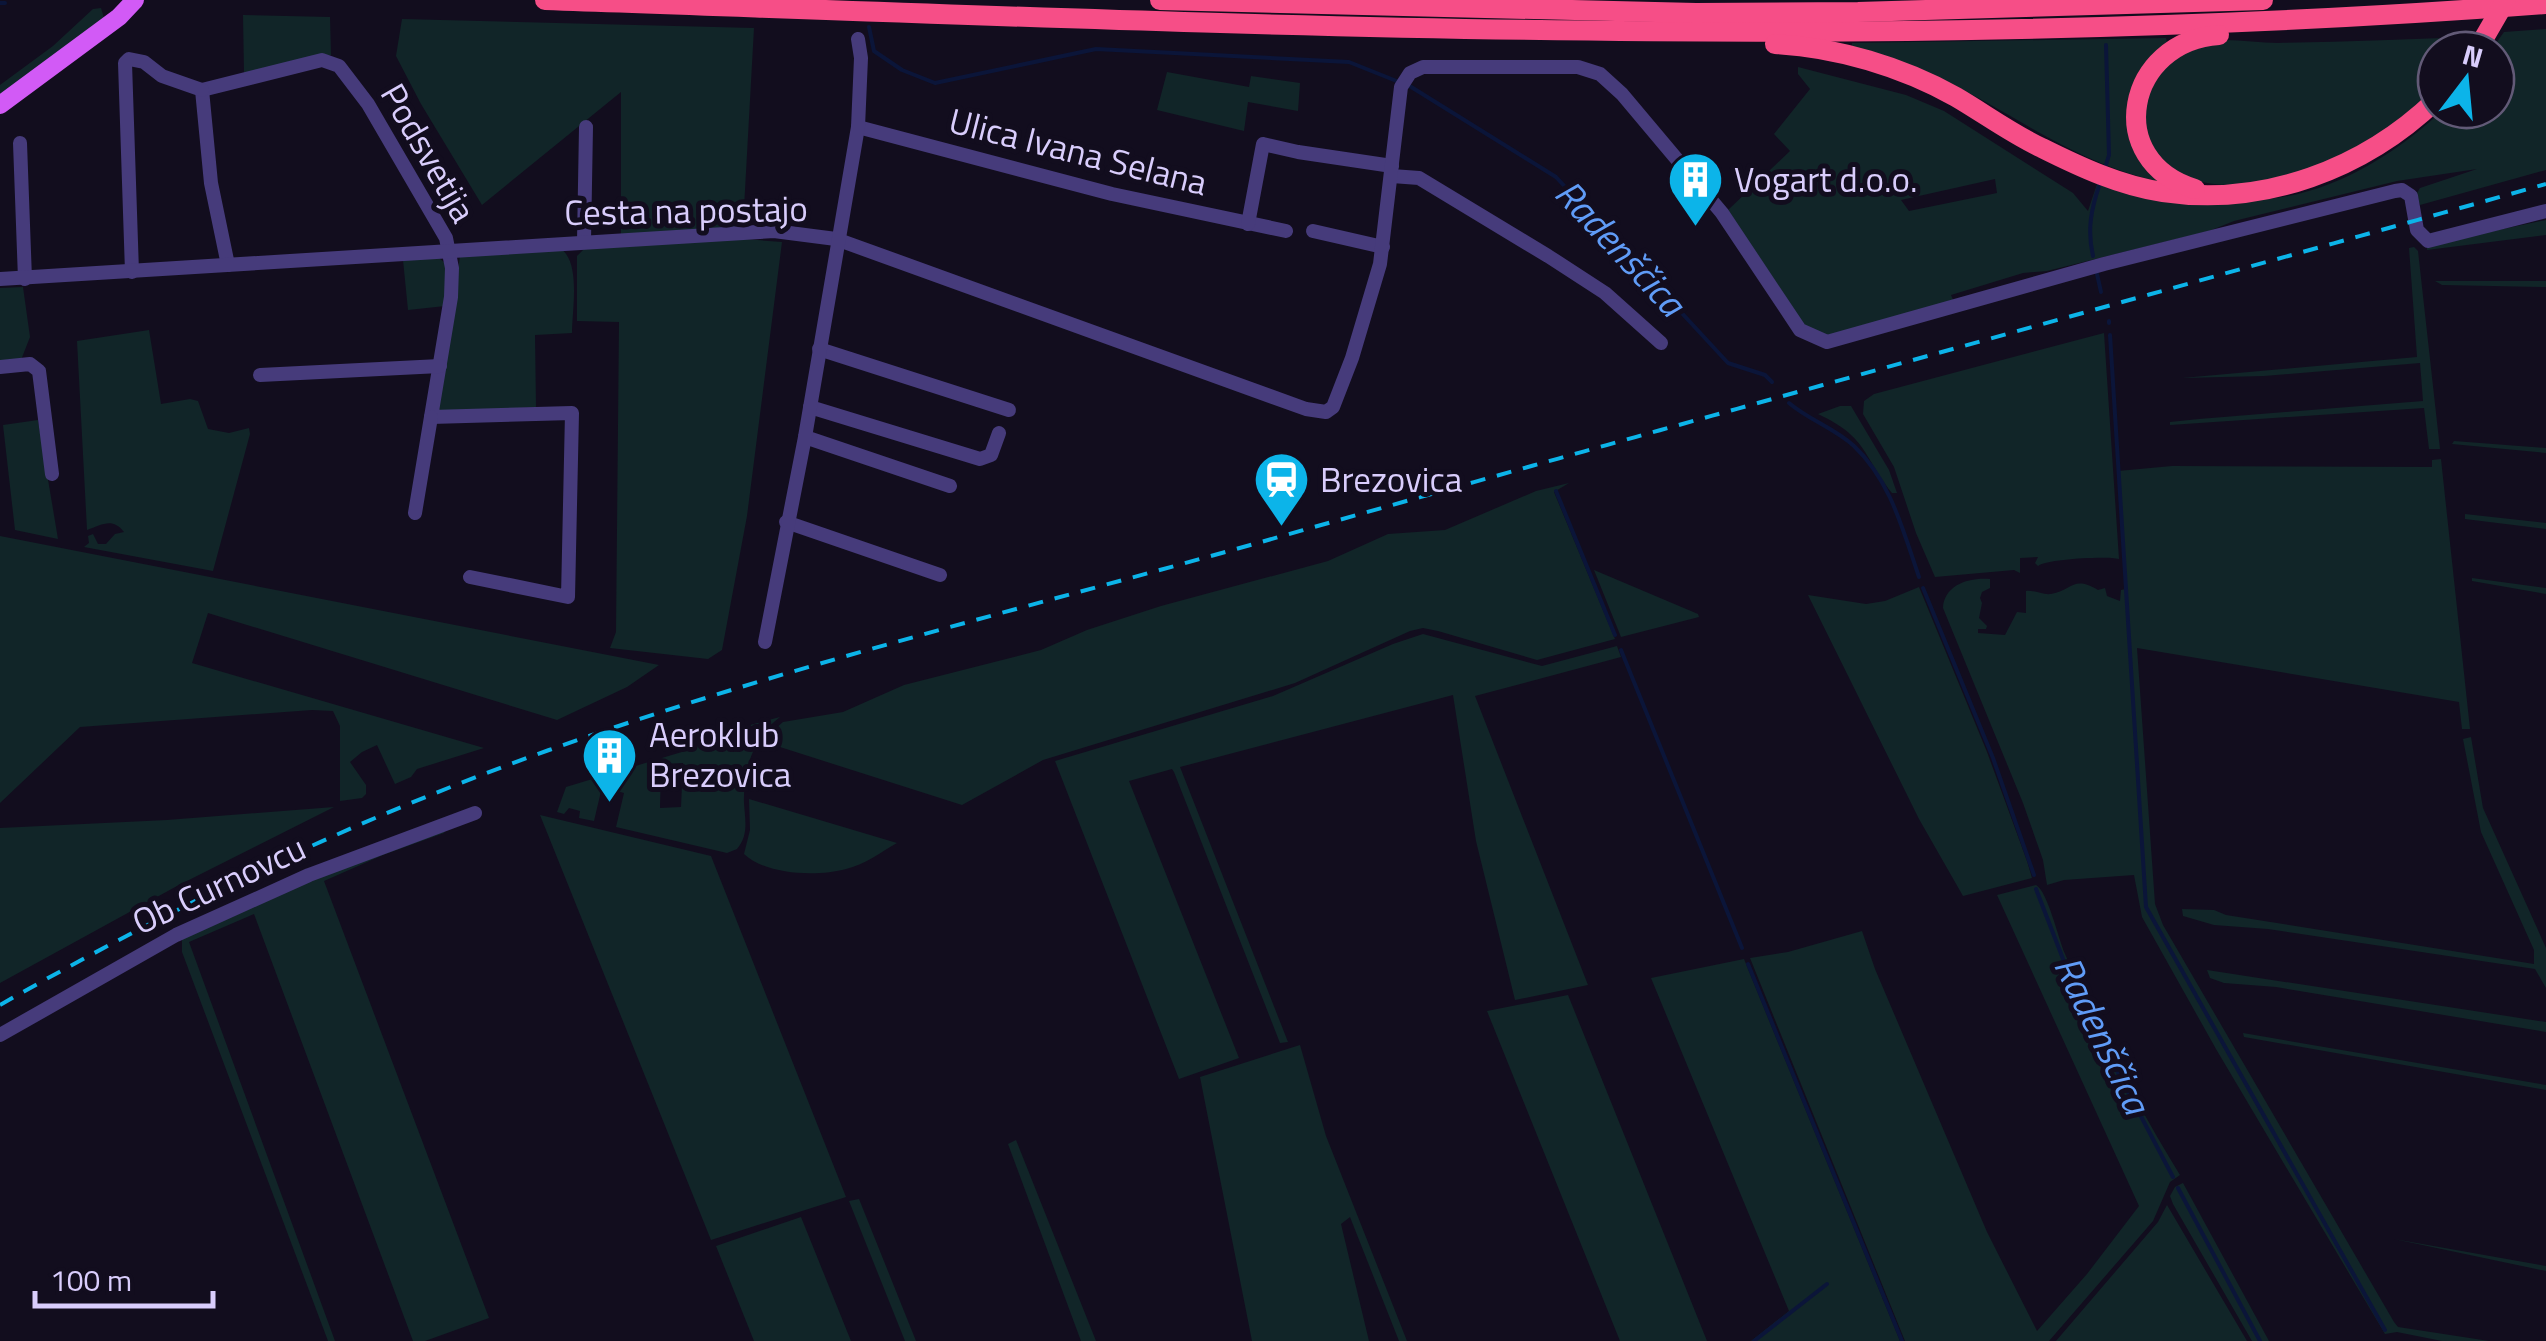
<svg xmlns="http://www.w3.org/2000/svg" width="2546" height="1341" viewBox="0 0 2546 1341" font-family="'Titillium Web',sans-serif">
	<rect width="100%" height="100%" fill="#120d1e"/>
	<!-- green -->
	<g fill="#112528" fill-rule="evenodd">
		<path d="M101 8 104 18 0 95V85L53 46 93 9Z"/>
		<path d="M243 15 330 17 331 55 244 73Z"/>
		<path d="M402 19 754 28 743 226 621 235V92L482 205 421 104 396 56Z"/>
		<path d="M2546 29V170L2420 205 2417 193 2420 188 2477 169 2397 181 2234 221 2209 231 2047 271 2023 273 1951 295 1954 302 1825 336 1800 324 1728 210 1790 151 1774 134 1810 89 1798 74V67L1906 95 1944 111 2073 193 2088 211 2097 184C2127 193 2158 193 2189 196 2209 197 2231 201 2251 200 2324 199 2391 158 2443 110H2496V50H2491L2504 32ZM1995 179 1997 193 1909 211 1901 200Z"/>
		<path d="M2476 37 2466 50H2436V86C2383 145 2237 224 2163 163 2117 124 2158 50 2209 41 2231 38 2256 43 2278 43 2344 42 2410 39 2476 37Z"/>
		<path d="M2166 38 2167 42 2157 53 2132 99 2164 183C2077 163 2030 124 1954 85 1921 68 1886 58 1852 46V43Z"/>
		<path d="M1167 72 1249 87 1251 76 1300 83 1298 111 1248 102 1244 131 1157 110Z"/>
		<path d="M2546 220V235L2427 250V245Z"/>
		<path d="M744 239 782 242 747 516 722 650 708 659 610 648 616 632 619 322 577 321V256L586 247Z"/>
		<path d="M2414 247 2418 251 2440 449H2429L2424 408 2170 425V422L2199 419 2423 401 2420 363 2264 376 2182 378 2417 357 2409 248Z"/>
		<path d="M561 249C581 263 572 311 572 333L535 335 536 407 438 413 460 256Z"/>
		<path d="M439 258 447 265 445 306 408 310 403 260Z"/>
		<path d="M2435 281H2546V287L2442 285Z"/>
		<path d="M23 287 30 337 21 360 0 361V288Z"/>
		<path d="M149 330 161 404 190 399 198 401 208 429 229 433 249 428 250 434 213 571 84 547 89 543 88 536 93 534 98 544H106L115 534 124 532C112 517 102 525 87 530L77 341Z"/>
		<path d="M2104 333 2119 559C2106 556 2047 559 2038 566L2035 563 2038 557 2020 558V573L2014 570 1935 577 1916 533 1894 467 1863 414 1864 401 1874 394Z"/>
		<path d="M1840 406H1851L1889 470 1897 493H1892C1862 454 1867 437 1818 414Z"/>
		<path d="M38 420 58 539 15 530 3 425Z"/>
		<path d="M2454 441 2546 448V453L2452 444Z"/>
		<path d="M2441 459 2470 729H2462L2459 702 2137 648 2155 904 2163 925 2394 1322 2398 1327 2489 1341H2442L2397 1332 2385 1334 2216 1049 2142 917 2134 875 2064 880 2047 885 2043 860 2023 803 1943 608C1944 585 1969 577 1990 579V588L1982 592 1980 598 1982 603 1979 618 1987 626 1986 629H1978V633L2005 635 2017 612 2026 613V591C2035 590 2042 595 2051 594 2073 590 2073 575 2098 590L2105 588 2107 596 2120 601 2121 590 2126 589 2118 471 2172 466 2432 467V460Z"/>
		<path d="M1569 483 1554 492 1615 639 1537 660 1438 631 1423 628 1410 631 1295 683 1043 760 962 805 761 741 783 722 843 712 904 685 1041 650 1087 630 1161 606 1328 561 1388 534 1445 530 1536 491Z"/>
		<path d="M2465 514 2546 523V529L2465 519Z"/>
		<path d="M0 536 659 665 627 687 557 720 208 613 192 663 484 748 417 769 411 777 395 784 377 745 362 752 350 762 366 785V794L362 798 340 801V726L333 711 312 710 80 727 0 803Z"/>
		<path d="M1594 570 1698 614 1699 617 1621 637Z"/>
		<path d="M2472 578 2546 588V594L2472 581Z"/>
		<path d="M1919 587 1987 752 2027 861 2032 878 1963 896 1919 819 1808 595 1866 604 1885 601Z"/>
		<path d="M1423 634 1542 666 1617 646 1621 657 1475 696 1588 985 1515 1000 1476 841 1453 695 1180 767 1288 1042 1280 1043 1174 772 1172 769 1129 781 1239 1058 1179 1079 1055 761 1273 696 1393 644Z"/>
		<path d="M780 717C753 737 743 770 744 803 745 820 749 835 737 849L727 853 616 827 624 793 602 787 594 821 579 818 580 811 569 808 564 814 557 812 566 787 695 748 698 739ZM683 763 681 807 660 808 661 764Z"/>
		<path d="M2471 737 2483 808 2546 948V988L2535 969 2268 929 2214 925 2183 916 2182 909 2214 910 2226 915 2534 964V950L2481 832 2463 739Z"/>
		<path d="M749 799 897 843C881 852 864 865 846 869 817 877 766 875 744 854L750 830Z"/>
		<path d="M334 807 177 886 0 983V828L167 820Z"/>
		<path d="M540 815 711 856 846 1197 711 1240Z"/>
		<path d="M448 825 444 833 383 855 324 881 489 1318 425 1341H413L254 914 189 942 335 1341H328L182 952V936L315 875Z"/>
		<path d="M2036 885C2048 892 2058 938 2065 954 2098 1030 2137 1105 2180 1175L2170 1182 2153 1221 2049 1341H1905L1750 958 1788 952 1862 931 1875 969 1987 1232 2037 1331 2087 1274 2139 1206 1997 895Z"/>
		<path d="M1744 959 1900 1341H1751L1789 1311 1651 978Z"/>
		<path d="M2207 970 2546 1022V1032L2276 987 2224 983 2210 978Z"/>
		<path d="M1568 995 1707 1341H1620L1487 1011Z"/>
		<path d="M2243 1033 2546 1085V1090L2244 1037Z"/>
		<path d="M1300 1045 1326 1136 1407 1341H1399L1350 1217 1341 1224 1369 1341H1252L1200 1077Z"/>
		<path d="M1016 1140 1096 1341H1081L1008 1144Z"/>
		<path d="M2183 1183 2269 1341H2252L2173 1204 2170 1196 2175 1187Z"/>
		<path d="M859 1199 916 1341H905L849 1201Z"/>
		<path d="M2167 1205 2247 1341H2056L2158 1222Z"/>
		<path d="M801 1217 851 1341H754L716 1246Z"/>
		<path d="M2394 1239 2546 1266V1271Z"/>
	</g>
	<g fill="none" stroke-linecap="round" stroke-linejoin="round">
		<!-- stream -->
		<g stroke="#0b1539" stroke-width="4">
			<path d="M0 3H5"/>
			<path d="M869 27 874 51 902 70 935 83 1096 49 1349 62 1399 82"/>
			<path d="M1408 85 1556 177 1728 363 1765 375 1772 382"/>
			<path d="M2105 168 2109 155 2106 45"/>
			<path d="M2093 256C2087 230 2091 209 2100 183"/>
			<path d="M2097 274 2101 292"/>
			<path d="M2109 321V323"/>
			<path d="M2110 335 2146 907 2385 1330"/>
			<path d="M1789 403C1809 420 1834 428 1854 446 1891 481 1903 531 1919 577"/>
			<path d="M1556 491 1615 635"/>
			<path d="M1923 588 1993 758 2034 875"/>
			<path d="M1621 650 1742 948"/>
			<path d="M2036 889 2077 995 2173 1177"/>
			<path d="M1748 964 1902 1341"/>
			<path d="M2178 1188 2260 1341"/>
			<path d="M1754 1341 1827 1284"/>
		</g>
		<!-- minor -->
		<g stroke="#463b7b" stroke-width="14">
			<path d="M202 90 322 60 339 66 368 104 446 238 452 268 451 297 431 417 572 413 568 597 470 577"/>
			<path d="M202 90 211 183 228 265"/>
			<path d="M858 127 1112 194 1286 231"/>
			<path d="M20 143 25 279"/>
			<path d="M1392 176 1419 178 1548 256 1605 293 1661 343"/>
			<path d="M1248 224 1263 144 1298 152 1392 166"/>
			<path d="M1313 231 1383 247"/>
			<path d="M584 241 586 127"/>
			<path d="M132 272 125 63 129 59 144 62 162 76 202 90"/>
			<path d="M0 279 774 231 836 239 1306 409 1326 412 1333 407 1352 358 1380 264 1401 87 1410 73 1423 67H1578L1600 74 1622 94 1722 213 1800 330 1827 342 2104 264 2395 191 2402 190 2411 196 2417 230 2428 241 2546 211"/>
			<path d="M819 349 1009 410"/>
			<path d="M0 367 30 364 39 371 52 474"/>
			<path d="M260 375 440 366"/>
			<path d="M810 407 980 459 991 455 999 433"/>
			<path d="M805 437 950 486"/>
			<path d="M415 513 431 417"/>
			<path d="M786 522 940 575"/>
			<path d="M765 642 805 437 858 127 861 58 858 39"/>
			<path d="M0 1035 176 935 309 875 475 813"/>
		</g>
		<!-- major -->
		<path stroke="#d25af6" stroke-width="18" d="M0 105 119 17 135 0"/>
		<!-- highway -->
		<g stroke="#f64e87" stroke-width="20">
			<path d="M545 0C1212 23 1879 56 2546 4"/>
			<path d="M1160 0 1696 13 1858 12 2263 0"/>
			<path d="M1775 44C1836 47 1903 67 1956 97 1985 114 2012 134 2042 148 2080 167 2121 186 2163 192 2264 207 2364 169 2436 100"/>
			<path d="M2195 189C2102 161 2126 41 2219 35"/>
		</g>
		<!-- rail -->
		<path stroke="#0cb4e9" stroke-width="4" stroke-dasharray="15 12" stroke-linecap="butt" d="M0 1005C176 905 358 818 549 750 782 667 1023 609 1261 542 1689 421 2118 304 2546 184"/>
		<!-- highway-bridge -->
		<path stroke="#f64e87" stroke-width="20" d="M2477 50 2506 0"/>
	</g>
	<!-- icons -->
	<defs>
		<symbol id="building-pin" viewBox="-11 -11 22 30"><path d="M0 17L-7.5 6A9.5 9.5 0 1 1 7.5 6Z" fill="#0cb4e9" stroke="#120d1e"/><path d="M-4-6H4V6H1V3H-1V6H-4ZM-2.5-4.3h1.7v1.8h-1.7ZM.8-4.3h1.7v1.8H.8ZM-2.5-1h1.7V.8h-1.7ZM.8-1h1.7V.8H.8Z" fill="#fff"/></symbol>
		<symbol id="station-pin" viewBox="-11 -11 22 30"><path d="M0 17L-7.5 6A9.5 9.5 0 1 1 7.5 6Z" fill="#0cb4e9" stroke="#120d1e"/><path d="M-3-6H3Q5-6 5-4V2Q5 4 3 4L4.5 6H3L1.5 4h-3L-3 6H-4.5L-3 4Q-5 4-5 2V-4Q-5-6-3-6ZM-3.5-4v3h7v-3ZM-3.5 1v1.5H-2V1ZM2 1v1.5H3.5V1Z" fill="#fff"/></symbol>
	</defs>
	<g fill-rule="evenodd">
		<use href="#building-pin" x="1664" y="148" width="63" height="86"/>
		<use href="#station-pin" x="1250" y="448" width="63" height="86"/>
		<use href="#building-pin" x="578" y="724" width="63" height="86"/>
	</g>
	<g text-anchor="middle" stroke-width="10" stroke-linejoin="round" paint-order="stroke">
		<!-- street labels -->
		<g font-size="35" fill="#d9cdfc" stroke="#120d1e">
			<text transform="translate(1078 152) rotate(14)" y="12">Ulica Ivana Selana</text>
			<text transform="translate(428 153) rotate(60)" y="12">Podsvetija</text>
			<text transform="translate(686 211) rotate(-1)" y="12">Cesta na postajo</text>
			<text transform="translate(219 885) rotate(-25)" y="12">Ob Curnovcu</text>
		</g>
		<!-- poi labels -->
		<g font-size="35" fill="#d9cdfc" stroke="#120d1e" text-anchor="start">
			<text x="1734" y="192">Vogart d.o.o.</text>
			<text x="1320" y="492">Brezovica</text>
			<text x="649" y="747">Aeroklub<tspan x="649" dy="40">Brezovica</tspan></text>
		</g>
		<!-- water labels -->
		<g font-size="38" font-style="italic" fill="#609cf7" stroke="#120d1e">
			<text transform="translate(1620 248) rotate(47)" y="13">Radenščica</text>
			<text transform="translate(2102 1035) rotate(64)" y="13">Radenščica</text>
		</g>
	</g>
	<!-- north arrow -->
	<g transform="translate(2466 80) rotate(16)"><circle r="48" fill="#120d1e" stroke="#625a77" stroke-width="2.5"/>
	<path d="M0-8L18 38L0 25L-18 38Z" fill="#0cb4e9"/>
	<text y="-15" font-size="28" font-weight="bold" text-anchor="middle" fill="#d9cdfc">N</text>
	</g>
	<!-- scale -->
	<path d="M35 1291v15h178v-15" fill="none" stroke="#d9cdfc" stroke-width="5"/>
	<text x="50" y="1291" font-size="30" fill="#d9cdfc" stroke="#120d1e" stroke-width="8" paint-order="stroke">100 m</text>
</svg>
